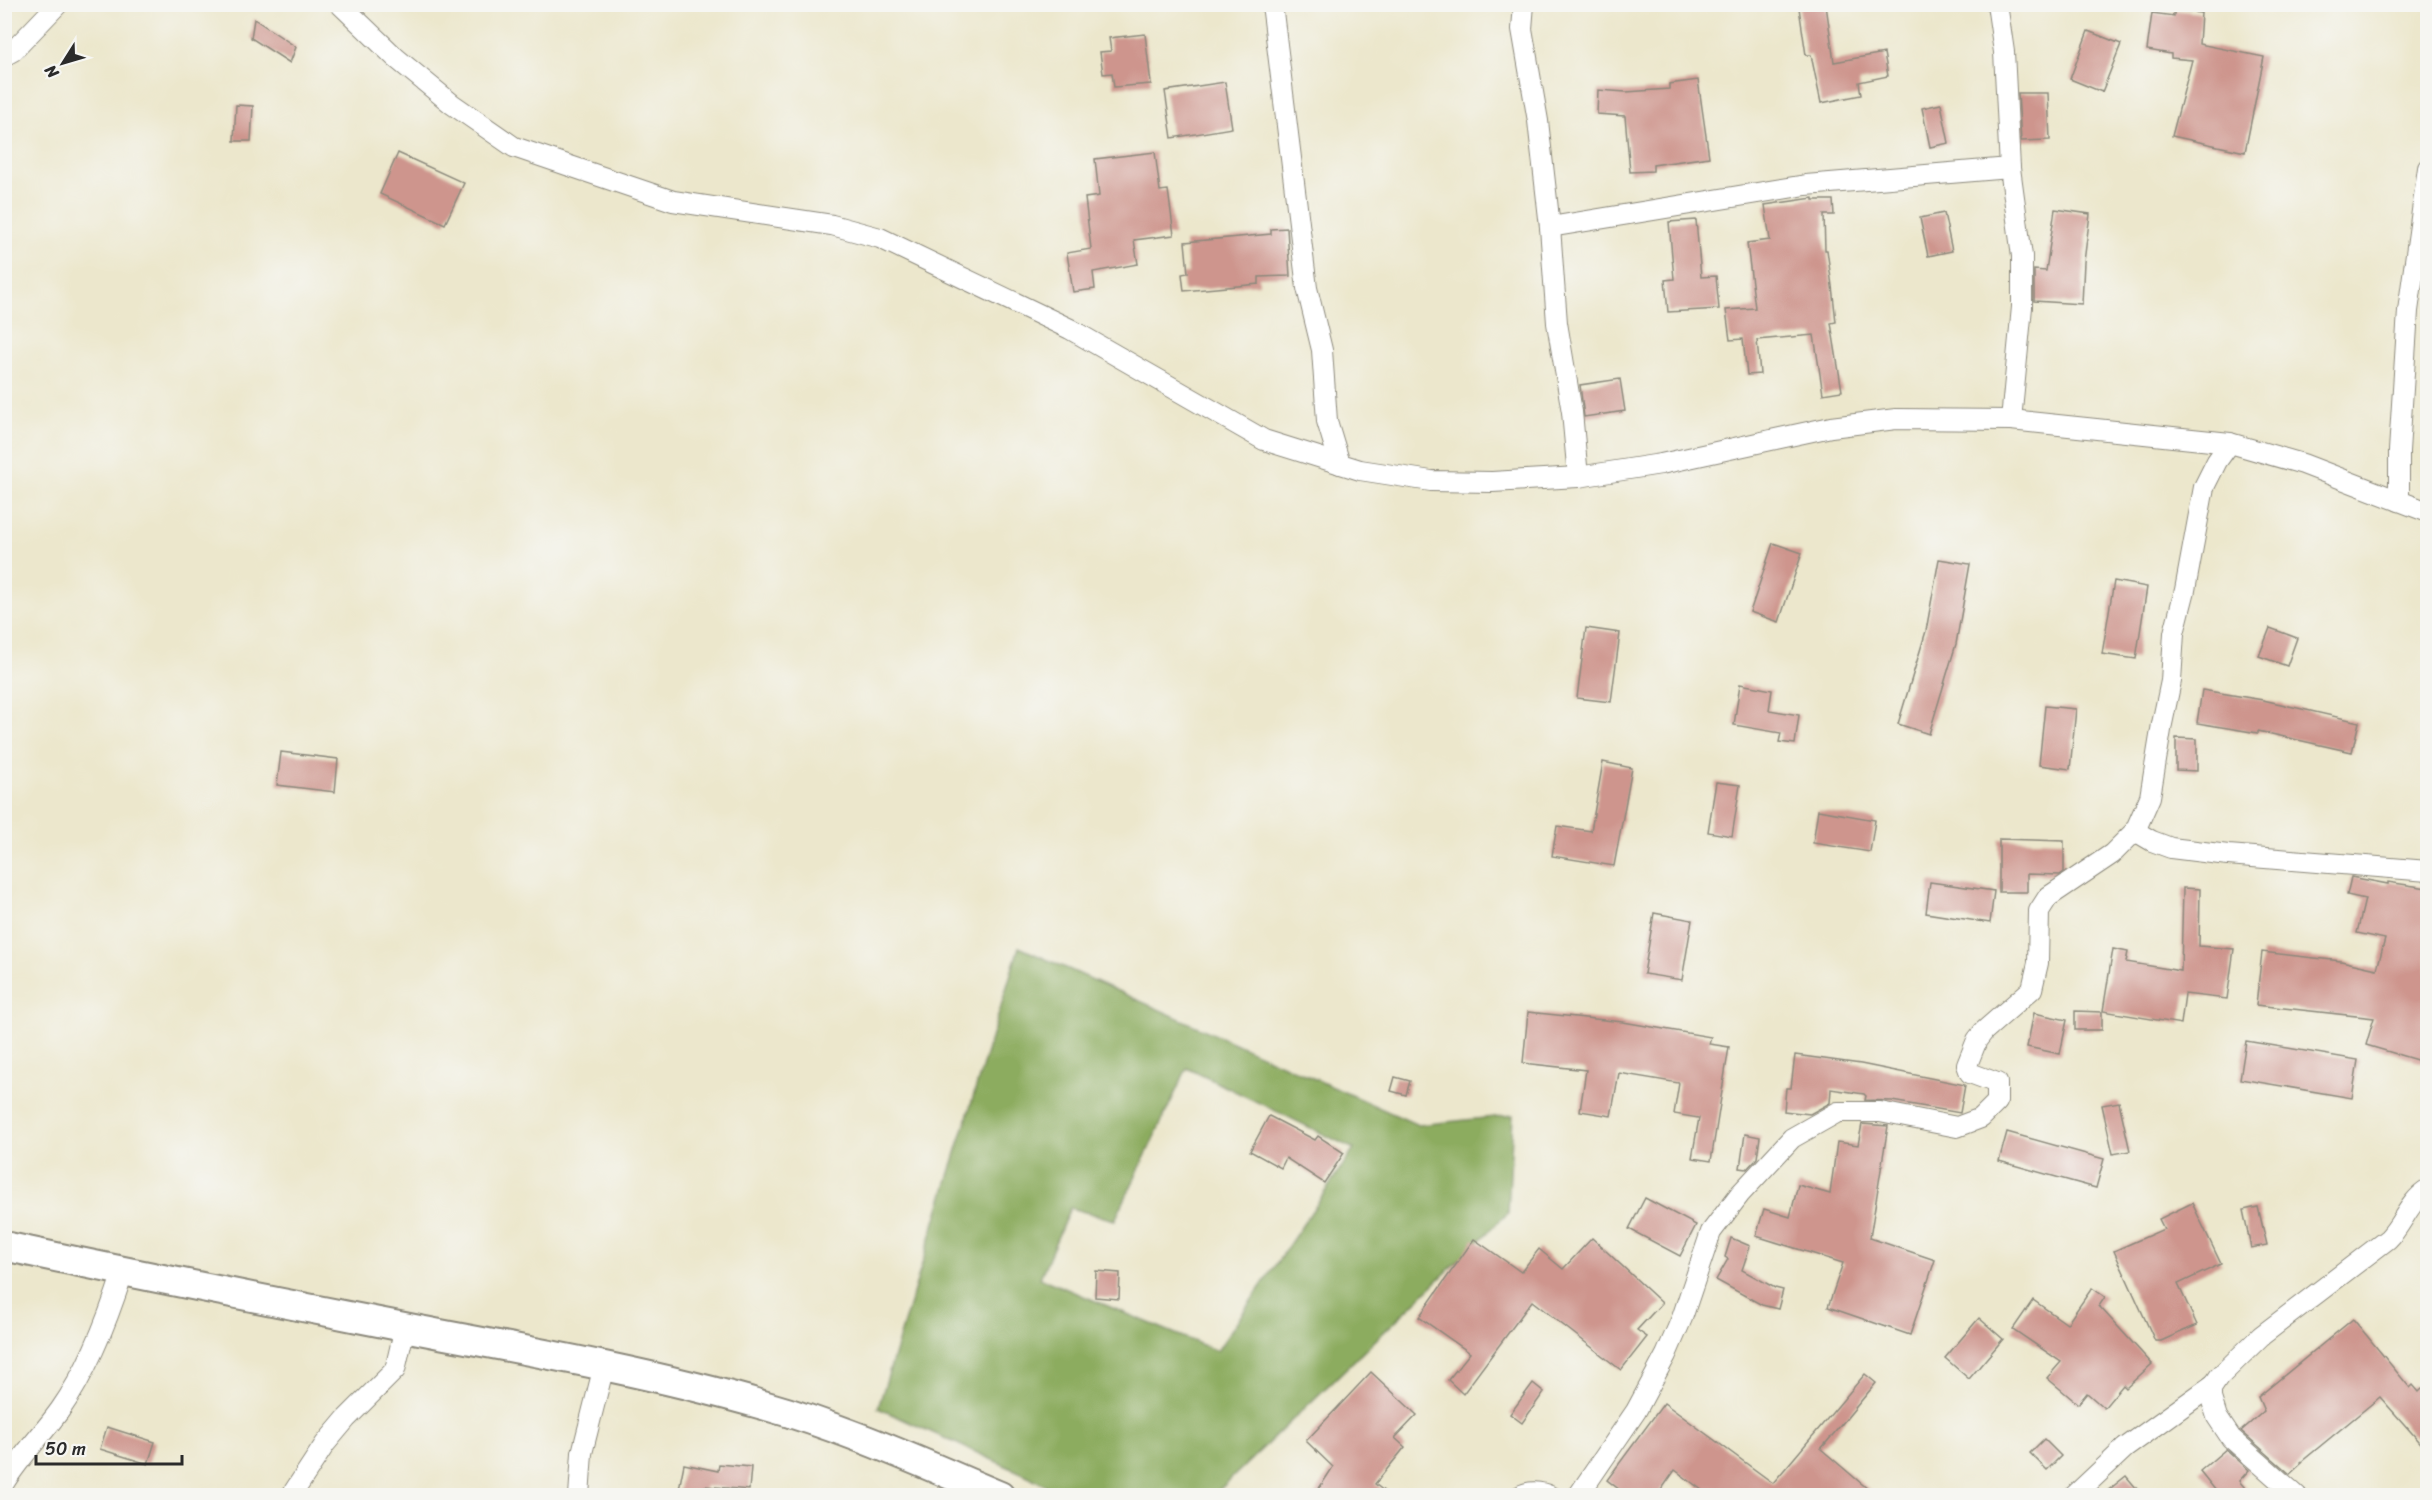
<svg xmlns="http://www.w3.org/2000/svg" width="2432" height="1500" viewBox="0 0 2432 1500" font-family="Sriracha,sans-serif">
	<rect width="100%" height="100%" fill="#f6f6f2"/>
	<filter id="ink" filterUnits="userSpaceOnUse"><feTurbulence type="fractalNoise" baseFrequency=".0167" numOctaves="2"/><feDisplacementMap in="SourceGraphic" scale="12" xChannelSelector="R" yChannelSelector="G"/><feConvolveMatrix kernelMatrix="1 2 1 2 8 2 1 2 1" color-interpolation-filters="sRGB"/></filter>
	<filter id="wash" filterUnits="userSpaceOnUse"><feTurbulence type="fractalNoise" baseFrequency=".008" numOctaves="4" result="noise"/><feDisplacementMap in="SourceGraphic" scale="24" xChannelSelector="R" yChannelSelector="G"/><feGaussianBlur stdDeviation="1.35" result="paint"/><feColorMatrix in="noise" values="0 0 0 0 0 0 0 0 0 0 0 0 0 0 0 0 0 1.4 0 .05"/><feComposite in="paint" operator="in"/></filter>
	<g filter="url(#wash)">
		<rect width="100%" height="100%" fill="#ece7cc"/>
		<!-- forest -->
		<path fill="#8cac5f" stroke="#5c6c45" stroke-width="1.5" fill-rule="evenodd" d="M1019 947 1418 1125 1513 1115 1508 1213 1214 1495H1063L1026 1475 878 1408ZM1187 1068 1354 1149 1217 1351 1040 1278 1070 1208 1115 1220Z"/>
		<g id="blocks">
			<!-- building -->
			<g fill="#ce958d">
				<path d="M1826 5 1834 62 1884 53 1888 76 1859 82 1861 95 1821 103 1811 55H1806L1799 8Z"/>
				<path d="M2174 10 2201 13 2199 44 2264 57 2245 152 2172 136 2192 60 2171 58V54L2147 50 2152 13 2174 16Z"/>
				<path d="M254 19 296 47 290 63 251 38Z"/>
				<path d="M2088 31 2121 44 2102 92 2070 79Z"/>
				<path d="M1145 34 1151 84 1114 87 1112 73 1103 74 1100 52 1111 51 1109 38Z"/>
				<path d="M1698 80 1709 157 1653 165V171L1630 172 1625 116 1597 114 1598 90 1626 92 1669 89V84Z"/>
				<path d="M1225 82 1232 128 1172 138 1165 91Z"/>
				<path d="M2018 93H2048L2050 140 2021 141Z"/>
				<path d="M1941 104 1949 143 1930 147 1922 108Z"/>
				<path d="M236 105 253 106 251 141H234Z"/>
				<path d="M1155 152 1160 191 1168 190 1174 235 1134 240 1138 264 1093 272 1095 289 1073 292 1067 253 1091 249 1085 198 1099 196 1095 159Z"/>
				<path d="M398 153 464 183 445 224 380 194Z"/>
				<path d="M1813 198V200H1833L1834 215H1824L1825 250H1827L1832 286 1836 322 1831 323 1842 391 1823 394 1814 335 1757 340 1760 374 1747 375 1743 339 1730 340 1726 310 1755 308 1747 243 1770 240 1765 205Z"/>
				<path d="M2055 209 2090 214 2084 262 2082 304 2034 301V270L2046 271Z"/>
				<path d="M1944 213 1952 251 1928 256 1920 218Z"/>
				<path d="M1696 220 1701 277 1716 276 1719 309 1668 312 1665 280 1674 279 1669 222Z"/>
				<path d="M1287 228 1290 276 1259 277V284L1184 291 1182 274 1188 273 1185 242 1271 234V229Z"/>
				<path d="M1620 379 1625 411 1584 417 1580 385Z"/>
				<path d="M1773 543 1802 553 1779 622 1750 612Z"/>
				<path d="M1939 559 1970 564 1956 644 1929 734 1898 724 1926 631Z"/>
				<path d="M2114 581 2147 587 2136 659 2102 654Z"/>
				<path d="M1586 628 1620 633 1611 702 1577 698Z"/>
				<path d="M2270 628 2297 638 2287 666 2259 656Z"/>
				<path d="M1740 684 1772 690 1769 710 1799 715 1795 744 1779 742 1781 733 1734 725Z"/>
				<path d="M2202 690 2263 700 2359 722 2352 752 2258 731V733L2197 723Z"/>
				<path d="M2045 706 2076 709 2070 769 2039 765Z"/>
				<path d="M2176 738 2197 739V771L2176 770Z"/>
				<path d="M281 752 338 759 335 792 277 785Z"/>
				<path d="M1603 762 1632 768 1614 866 1552 856 1557 826 1591 831Z"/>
				<path d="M1716 782 1740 785 1732 836 1708 832Z"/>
				<path d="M1818 810 1875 820 1870 852 1813 843Z"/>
				<path d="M1999 839 2064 841V872L2060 875 2027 874V892H1999Z"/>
				<path d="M2351 877 2388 884V882L2427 888V1063L2366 1045 2374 1018 2256 1005 2262 952 2341 961 2377 969 2385 939 2357 933 2365 899 2347 895Z"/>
				<path d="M1930 882 1994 891 1990 923 1926 913Z"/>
				<path d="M2183 888 2200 889 2199 946 2234 949 2227 999 2185 994 2181 1024 2103 1011 2113 949 2128 952 2126 962 2181 971Z"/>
				<path d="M1654 913 1692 920 1682 980 1644 974Z"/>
				<path d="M2075 1011 2102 1012V1030H2075Z"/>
				<path d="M1528 1012 1623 1022 1711 1037 1709 1044 1729 1047 1711 1161 1692 1158 1699 1118 1674 1114 1679 1083 1619 1073 1611 1116 1580 1111 1586 1070 1523 1063Z"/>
				<path d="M2034 1013 2067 1020 2060 1054 2027 1047Z"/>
				<path d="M2246 1041 2358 1060 2352 1098 2240 1079Z"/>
				<path d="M1795 1055 1861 1064 1965 1085 1960 1113 1892 1101 1865 1100 1866 1096 1864 1094 1831 1089 1830 1103 1810 1114 1784 1111 1786 1088H1791Z"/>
				<path d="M1395 1077 1410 1081 1406 1095 1391 1091Z"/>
				<path d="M2119 1102 2130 1151 2113 1154 2102 1105Z"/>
				<path d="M1269 1116 1315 1140 1318 1136 1344 1153 1324 1183 1286 1158 1281 1168 1250 1151Z"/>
				<path d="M1862 1124 1888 1126 1870 1238 1935 1260 1910 1335 1828 1307 1843 1263 1756 1236 1764 1209 1790 1217 1798 1185 1830 1194 1837 1142 1858 1145Z"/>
				<path d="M2007 1132 2104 1159 2096 1188 1999 1161Z"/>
				<path d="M1745 1134 1760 1137 1757 1158 1747 1169 1740 1168Z"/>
				<path d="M1645 1198 1696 1225 1680 1256 1629 1229Z"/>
				<path d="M2192 1203 2221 1264 2178 1284 2197 1325 2161 1341H2155L2114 1251 2164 1229 2159 1219Z"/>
				<path d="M2258 1207 2267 1245 2251 1248 2243 1210Z"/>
				<path d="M1592 1238 1662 1303 1637 1330 1647 1337 1621 1370 1532 1301 1463 1394 1448 1380 1470 1353 1419 1317 1474 1239 1521 1272 1539 1249 1563 1269Z"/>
				<path d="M1731 1238 1750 1246 1742 1270 1775 1288 1783 1290 1778 1309 1762 1305 1716 1280 1728 1259 1725 1257Z"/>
				<path d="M1096 1271 1120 1273 1119 1299 1095 1297Z"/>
				<path d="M2092 1288 2105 1297 2099 1306 2152 1364 2126 1388 2123 1385 2104 1408 2087 1393 2078 1404 2047 1378 2061 1362 2013 1329 2033 1300 2067 1324Z"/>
				<path d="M1979 1318 2003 1339 1969 1379 1945 1358Z"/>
				<path d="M2353 1319 2410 1388 2413 1385 2419 1392 2427 1384V1450L2380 1397 2301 1462 2302 1463 2290 1474 2241 1431 2264 1411 2258 1397Z"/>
				<path d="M1371 1372 1417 1415 1395 1438 1405 1447 1375 1484 1390 1496H1314L1333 1467 1306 1441Z"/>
				<path d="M1865 1374 1876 1383 1821 1449 1876 1496H1710L1675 1470 1657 1496H1628L1607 1480 1664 1403 1773 1483Z"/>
				<path d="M1533 1383 1544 1392 1522 1423 1510 1414Z"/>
				<path d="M107 1427 155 1442 148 1464 100 1449Z"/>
				<path d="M2044 1439 2061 1456 2047 1470 2030 1453Z"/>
				<path d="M2226 1449 2249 1470 2239 1481 2252 1496H2220L2200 1471Z"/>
				<path d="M684 1464 718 1471 719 1464 751 1467 749 1490 705 1486 702 1496 678 1494Z"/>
				<path d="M2126 1476 2143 1496H2101Z"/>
			</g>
		</g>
	</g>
	<g filter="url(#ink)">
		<use href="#blocks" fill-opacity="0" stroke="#8c897c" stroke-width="1.5"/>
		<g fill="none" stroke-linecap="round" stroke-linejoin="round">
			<defs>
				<g id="minor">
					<path d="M340 4 396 58 452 104 514 147 673 201 832 225 880 238 1070 329 1264 440 1360 470 1431 481 1492 482 1578 477 1661 464 1831 427 1896 419 2011 420 2230 443 2303 464 2428 512"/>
					<path d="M1272 4 1307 288 1322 350 1327 421 1340 464"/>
					<path d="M1524 4 1522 29 1538 121 1550 227 1557 323 1572 412 1578 477"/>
					<path d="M1997 4 2004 52 2010 168 2022 256V307L2011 420"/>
					<path d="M4 56 13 51 58 4"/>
					<path d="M1550 227 1806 185 2010 168"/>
					<path d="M2399 501V451L2408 311 2428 168"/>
					<path d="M2135 831 2152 841 2171 848 2228 855 2428 871"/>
					<path d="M4 1483C20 1457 42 1435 60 1410 89 1369 108 1319 123 1272"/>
					<path d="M291 1496 325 1444 346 1419 395 1370 405 1327"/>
					<path d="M579 1496 582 1453 604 1366"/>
					<path d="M1520 1496C1529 1490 1541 1492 1550 1496"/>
					<path d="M1578 1496 1636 1411 1666 1355 1682 1318 1711 1232 1740 1194 1792 1138 1838 1112H1880L1957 1127 1981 1118 1997 1102V1083L1970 1073 1967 1065 1977 1040 1984 1031 2032 989 2038 963 2039 911 2048 897 2112 854 2135 831 2150 797 2162 724 2171 681 2174 633 2185 590 2204 487 2217 461 2230 443"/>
					<path d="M2074 1496 2125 1448 2214 1384"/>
					<path d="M2297 1496 2231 1438 2217 1417 2211 1398V1389L2219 1377 2261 1336 2388 1239C2403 1224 2409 1201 2428 1190"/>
				</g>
				<path id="secondary" d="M4 1246C151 1278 298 1306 445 1335 552 1355 659 1375 763 1405 845 1428 922 1463 1000 1496"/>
			</defs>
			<!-- minor casing -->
			<use href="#minor" stroke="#8c897c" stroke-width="22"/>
			<!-- secondary casing -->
			<use href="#secondary" stroke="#8c897c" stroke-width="32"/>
			<!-- minor -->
			<use href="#minor" stroke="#fff" stroke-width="20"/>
			<!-- secondary -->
			<use href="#secondary" stroke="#fff" stroke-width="28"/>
		</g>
	</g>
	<!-- margin -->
	<rect width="2432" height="1500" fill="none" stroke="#f6f6f2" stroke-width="24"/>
	<!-- north arrow -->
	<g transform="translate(63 63) rotate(233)" stroke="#f6f6f2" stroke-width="4.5" paint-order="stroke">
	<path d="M0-4.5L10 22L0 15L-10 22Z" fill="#2b2b2b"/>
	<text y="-9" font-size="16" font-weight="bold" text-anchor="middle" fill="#2b2b2b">N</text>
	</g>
	<!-- scale -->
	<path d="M36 1455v9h146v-9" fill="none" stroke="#2b2b2b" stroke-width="3"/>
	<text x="45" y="1455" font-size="18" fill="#2b2b2b" stroke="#f6f6f2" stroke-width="4.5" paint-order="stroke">50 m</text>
</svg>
